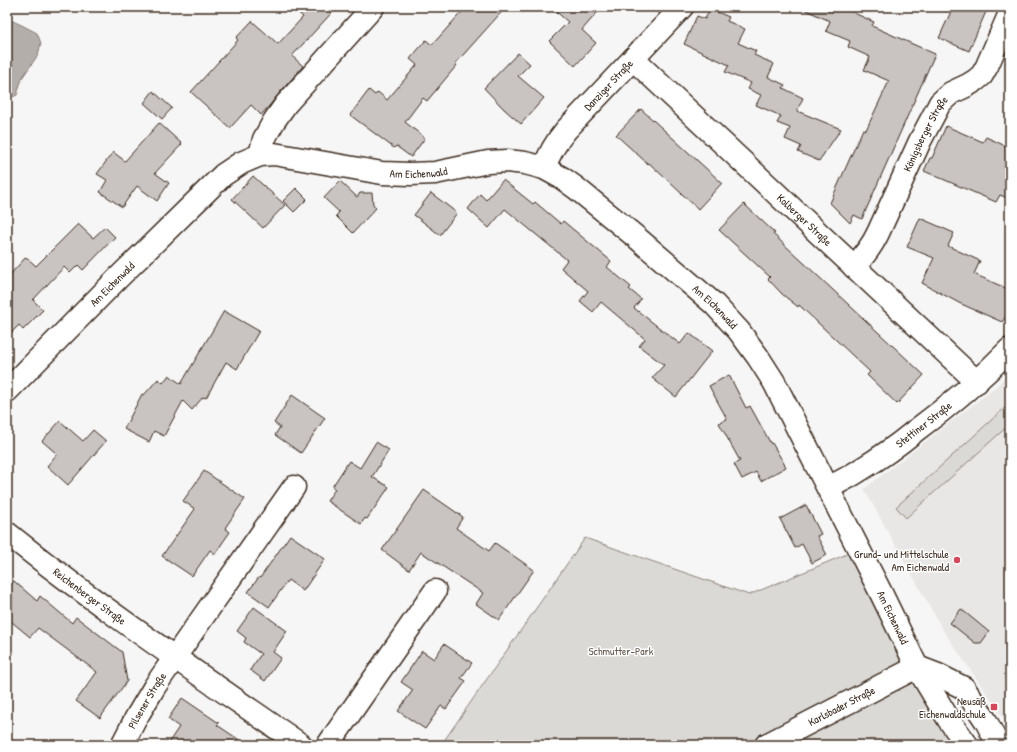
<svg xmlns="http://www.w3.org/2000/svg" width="1017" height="752" viewBox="0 0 1017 752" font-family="'Patrick Hand',sans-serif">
	<rect width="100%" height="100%" fill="#f7f6f6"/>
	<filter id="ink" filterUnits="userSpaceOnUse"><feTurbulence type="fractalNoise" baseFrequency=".025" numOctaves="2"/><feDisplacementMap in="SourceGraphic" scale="8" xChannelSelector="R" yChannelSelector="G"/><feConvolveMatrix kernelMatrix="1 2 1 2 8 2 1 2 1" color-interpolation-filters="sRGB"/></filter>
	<g filter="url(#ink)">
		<!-- built -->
		<path fill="#e9e7e6" d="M1010 370V728L943 630 864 489 997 386Z"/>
		<!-- green -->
		<g fill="#dbd9d6" stroke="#8b827a">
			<path d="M1010 403V424L906 518 896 507Z"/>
			<path d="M585 538 749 595 859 549 967 745H441Z"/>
		</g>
		<!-- water -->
		<path fill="#b4aeaa" stroke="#847972" d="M7 19C17 22 27 28 37 33L41 43 38 55 22 78 17 95 8 99 7 98Z"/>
		<!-- building -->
		<g fill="#c9c3c1" stroke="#3b2a1e">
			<path d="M292 7H337L292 56 303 66 277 96 270 105 261 115 251 105 230 128 191 92 238 40 236 38 252 21 278 44 303 17Z"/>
			<path d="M466 7H506L455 64 457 65 427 101 423 98 405 122 425 138 411 157 396 146 394 148 350 115 369 90 375 95 378 92 387 100 417 65 410 59 426 40 432 45Z"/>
			<path d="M551 7H602L582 30 596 43 575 66 549 41 568 22Z"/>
			<path d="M799 7H857L854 13 874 22 872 26 935 54 862 219 854 215 850 223 830 203 863 129 866 130 889 81 864 70 870 57 848 47 850 41 826 31 830 21Z"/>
			<path d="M953 7H988L969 51 939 38Z"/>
			<path d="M710 9 729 17 727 21 745 29 738 43 756 51 754 55 774 64 768 77 785 85 783 88 803 98 797 111 841 129 819 161 798 152 801 146 785 139 790 128 777 123 781 116 756 105 761 95 748 89 751 83 725 72 729 65 684 44 697 16 705 19Z"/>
			<path d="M518 53 530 64 518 76 544 98 521 124 504 109 484 88Z"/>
			<path d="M153 91 172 108 162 119 144 103Z"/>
			<path d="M641 109 722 183 698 209 649 163 648 164 616 135Z"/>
			<path d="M159 123 182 144 155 173 169 183 157 201 137 186 122 207 100 192 107 180 97 174 113 152 125 161Z"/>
			<path d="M946 126 983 142 986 137 1010 148V199L1000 195 996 202 924 171 930 158H932Z"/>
			<path d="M253 176 285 205 263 228 232 199Z"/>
			<path d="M503 180 533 204 535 202 561 224 563 221 611 261 607 267 631 287 629 289 641 299 634 308 680 344 689 333 712 351 676 397 652 378 664 365 639 346 645 339 601 302 593 312 580 301 588 291 561 268 567 260 505 209 489 228 468 209 480 194 486 200Z"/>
			<path d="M340 181 357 197 360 193H372L373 204 376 208 353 233 336 216 339 212 324 198Z"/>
			<path d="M296 188 307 199 294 212 283 201Z"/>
			<path d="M431 193 457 213 440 235 414 215Z"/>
			<path d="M744 204 775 233 773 234 924 375 897 404 867 375 870 372 799 305 798 307 782 294 768 279 770 277 719 230Z"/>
			<path d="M920 218 954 233 948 246 980 261 974 274 1010 290V311L1002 322 959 303 922 283 934 258 907 247Z"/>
			<path d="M78 224 93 238 105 227 115 237 83 270 78 265 70 273 64 267 33 300 43 310 23 330 19 325 7 337V278L26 257 36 266Z"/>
			<path d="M224 311 259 331 237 369 226 362 206 398 203 397 192 410 183 401 164 436 154 431 149 442 124 429 142 394 144 395 158 379 163 383 169 375 181 384Z"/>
			<path d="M729 375 746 408 750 406 771 444 772 443 786 467 761 481 756 472 742 479 734 464 740 461 719 423 727 419 709 386Z"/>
			<path d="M292 395 325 418 301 453 275 435 280 427 274 423Z"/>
			<path d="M60 421 83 441 93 430 106 441 68 485 47 466 57 454 42 441Z"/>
			<path d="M376 442 389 450 372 477 389 487 367 519 365 518 361 524 327 501 335 489 332 487 349 461 360 468Z"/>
			<path d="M204 471 245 499 225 528 230 532 223 542 215 554 210 550 192 576 162 556 195 509 183 501Z"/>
			<path d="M424 490 463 517 456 528 489 551 495 543 534 570 499 620 476 604 483 593 421 552 409 570 382 550Z"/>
			<path d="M806 505 821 534 817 536 827 555 812 563 802 544 795 548 780 519Z"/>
			<path d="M290 535 325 559 303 591 288 580 269 607 248 592 259 577 260 578Z"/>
			<path d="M14 581 37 601 40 596 72 623 76 617 122 652 127 681 100 718 76 701 97 672 38 628 30 637 7 618V589Z"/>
			<path d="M254 607 287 631 273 652 281 658 265 681 250 670 261 654 244 642 246 638 237 631Z"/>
			<path d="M961 609 989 632 981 643H975L950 623Z"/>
			<path d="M444 644 472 663 461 678 466 681 446 709 441 706 425 729 398 711 413 690 401 682 422 651 434 659Z"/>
			<path d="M182 698 219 723 217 725 247 745H167L179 727 168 719Z"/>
		</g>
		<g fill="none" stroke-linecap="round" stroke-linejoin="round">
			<defs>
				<g id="minor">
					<path id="s1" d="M633 59 977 382"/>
					<path d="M260 155 264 139 274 121 286 104 373 7"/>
					<path id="s2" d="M544 168C549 154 556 142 566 130L682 7"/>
					<path id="s3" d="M854 267C864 256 872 246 878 233L920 141 940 103 951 93 968 85 976 80 982 75 987 66 1010 13"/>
					<path id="s4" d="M7 391 117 279 223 175 241 163 260 155 274 154 382 173 410 174 435 173 488 162 507 161 525 163 544 168 562 178 576 188 636 237 714 304 739 331 758 357 774 382 881 593 917 667 949 720 967 745"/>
					<path id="s5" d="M828 488C839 482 850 477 860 470 880 458 898 445 915 431 949 406 981 379 1010 349"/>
					<path id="s6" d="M7 533C101 609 202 676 301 745"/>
					<path d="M917 667 938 675 964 688 986 721 998 745"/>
					<path id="s7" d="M122 745 136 718 155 686 191 634 294 487"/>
					<path d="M328 745 435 591"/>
					<path id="s8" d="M766 745 917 667"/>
				</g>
			</defs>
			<!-- minor casing -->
			<use href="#minor" stroke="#3b2a1e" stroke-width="25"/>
			<!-- minor -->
			<use href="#minor" stroke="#fff" stroke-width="22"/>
		</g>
	</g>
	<!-- markers -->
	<g fill="#d1495b" stroke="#fff" stroke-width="1.5">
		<circle cx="957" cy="560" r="4"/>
		<rect x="990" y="703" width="8" height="8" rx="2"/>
	</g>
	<g text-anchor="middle" stroke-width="3" stroke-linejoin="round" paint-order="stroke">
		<!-- street labels -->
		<g font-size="11" fill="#3b2a1e" stroke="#fff">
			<text dy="4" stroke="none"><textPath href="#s2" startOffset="106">Danziger Straße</textPath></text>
			<text dy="4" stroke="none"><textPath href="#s3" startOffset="152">Königsberger Straße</textPath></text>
			<text dy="4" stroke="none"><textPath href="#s4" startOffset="508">Am Eichenwald</textPath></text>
			<text dy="4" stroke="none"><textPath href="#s1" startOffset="235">Kolberger Straße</textPath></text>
			<text dy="4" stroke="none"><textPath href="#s4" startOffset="150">Am Eichenwald</textPath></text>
			<text dy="4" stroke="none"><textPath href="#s4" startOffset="856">Am Eichenwald</textPath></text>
			<text dy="4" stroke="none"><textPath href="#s5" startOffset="115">Stettiner Straße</textPath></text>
			<text dy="4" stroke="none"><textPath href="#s6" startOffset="104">Reichenberger Straße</textPath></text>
			<text dy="4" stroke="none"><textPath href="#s4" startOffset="1216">Am Eichenwald</textPath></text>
			<text dy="4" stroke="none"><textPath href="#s7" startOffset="51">Pilsener Straße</textPath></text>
			<text dy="4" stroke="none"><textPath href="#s8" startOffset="85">Karlsbader Straße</textPath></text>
		</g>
		<!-- poi labels -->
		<g font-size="11" fill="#3b2a1e" stroke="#fff" text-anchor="end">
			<text x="949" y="558">Grund- und Mittelschule<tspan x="949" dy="13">Am Eichenwald</tspan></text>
			<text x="986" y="705">Neusäß<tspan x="986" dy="13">Eichenwaldschule</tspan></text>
		</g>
		<!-- park labels -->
		<g font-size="11" fill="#63564c" stroke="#fff">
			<text x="621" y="655">Schmutter-Park</text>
		</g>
	</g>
	<!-- margin -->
	<rect width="1017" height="752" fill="none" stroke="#fff" stroke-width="24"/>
	<rect x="12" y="12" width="993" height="728" fill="none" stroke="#3b2a1e" stroke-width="1.5" filter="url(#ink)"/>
</svg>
